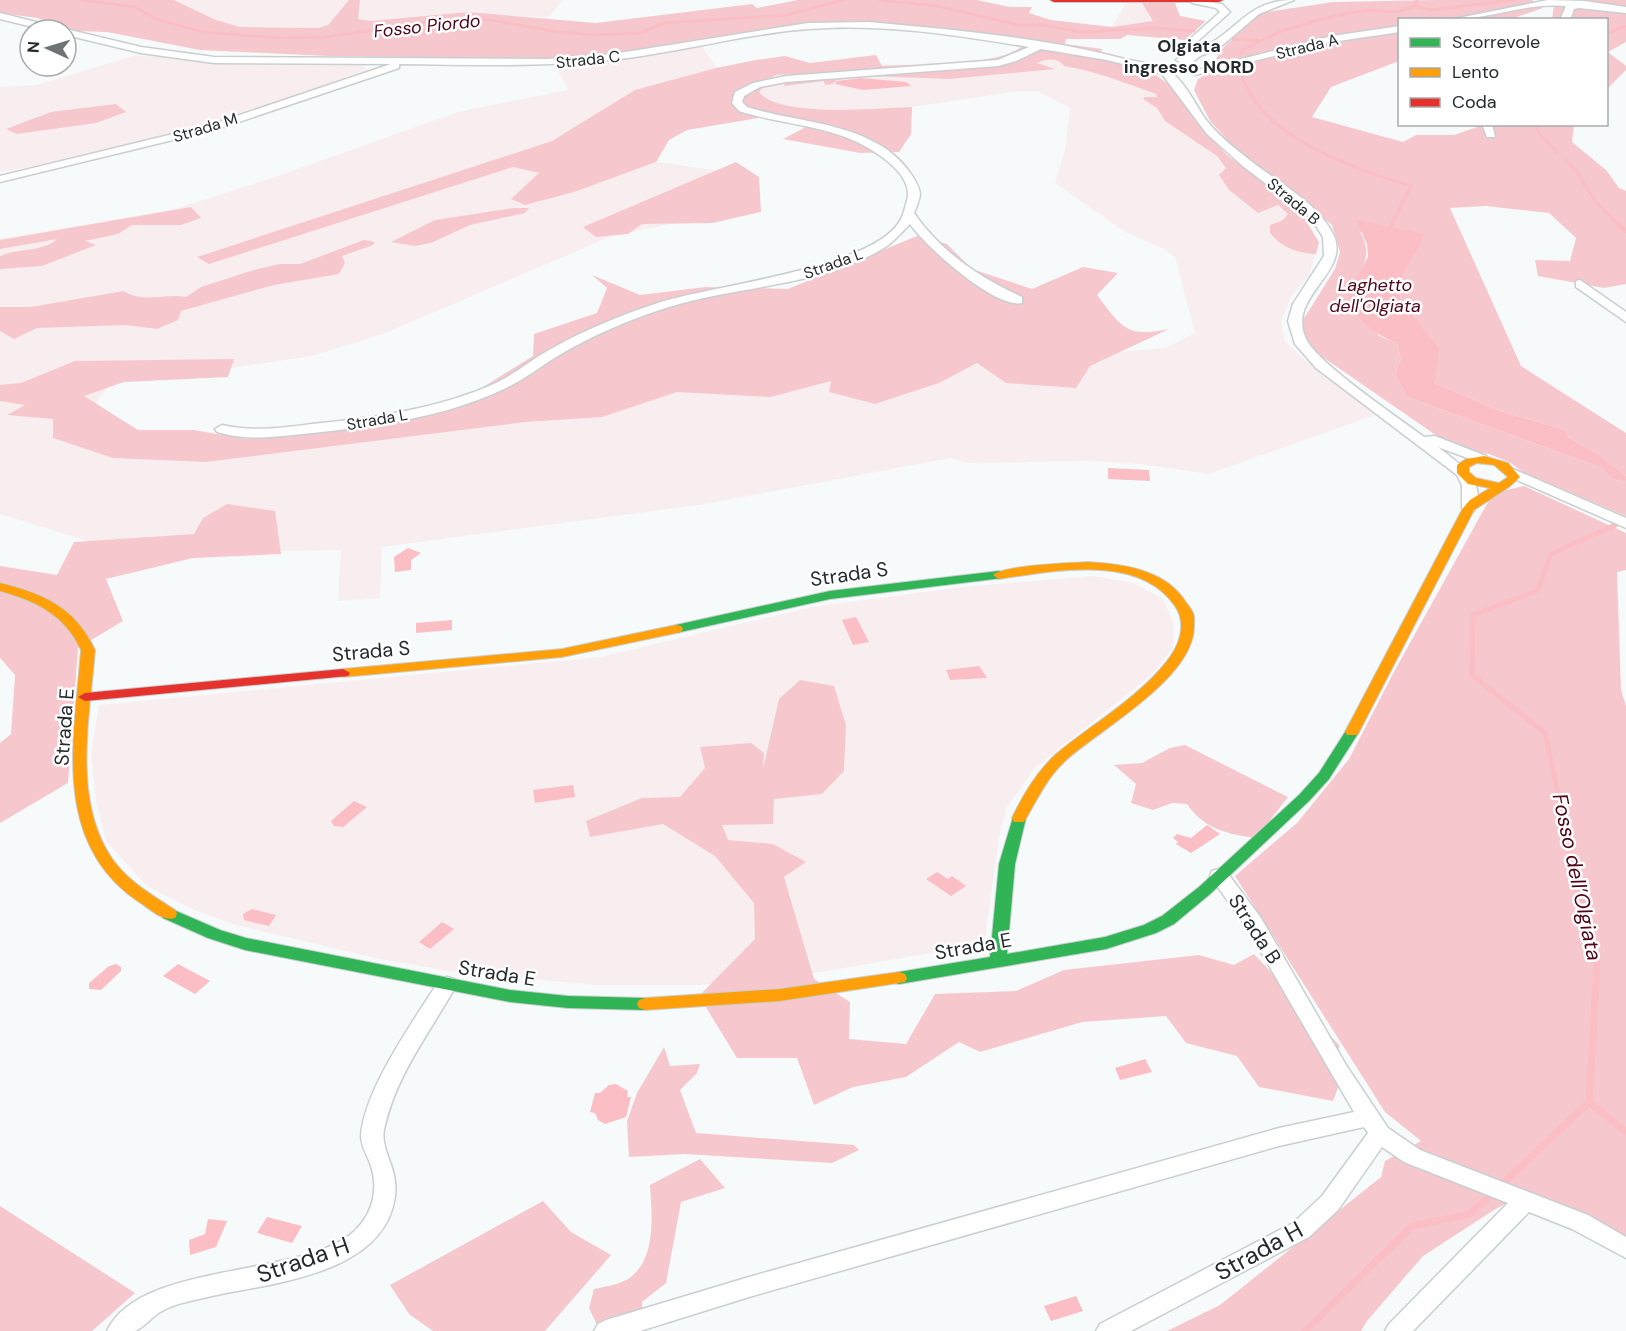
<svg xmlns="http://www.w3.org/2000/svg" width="1626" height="1331" viewBox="0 0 1626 1331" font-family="'DM Sans',sans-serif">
	<rect width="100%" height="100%" fill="#f6fafb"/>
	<!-- green -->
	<g fill="#f9eeef" fill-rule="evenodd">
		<path d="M174 0H349L328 25 318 28 240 27 216 20Z"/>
		<path d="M360 0H563L548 18 468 12 370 21 358 20Z"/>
		<path d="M1126 3H1142L1154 21 1112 27Z"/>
		<path d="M702 46 716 67C790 63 863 67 936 63 966 61 999 63 1024 46L1150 71 1177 90 1196 122 1227 155 1271 188 1319 242 1309 276 1292 295 1281 322 1285 341 1305 360 1375 415 1209 474 1140 464 1092 461 966 463 951 458 699 505 382 547 380 598 338 601 341 550 126 553 0 514V239L172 210 275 177 458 112 568 90 555 65 614 60ZM1037 91 1070 108 1065 150 1055 183 1125 232 1164 249 1175 257 1195 333 1166 348 661 388 216 447 77 430 118 373 224 369 312 356 383 334 612 236 748 208 728 172 657 162 669 140 687 130 776 115 806 127 783 139 861 153 899 152 911 134 912 107 1012 92Z"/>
		<path d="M136 55 249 65H362L367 70 155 145 0 172V87L37 85Z"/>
		<path d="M1094 576 1134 583 1163 599 1174 624 1173 648 1150 676 1035 768 1007 807 1000 832 984 944 780 979 699 985H596L448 971 375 958 236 925 194 910 147 886 106 841 96 801 91 754 99 705 600 657 812 607 962 587Z"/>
	</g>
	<!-- forest -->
	<g fill="#f6c8cd">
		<path d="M0 0H174L216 20 240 27 318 28 328 25 349 0H360L358 19 370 21 468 12 596 23 752 4 757 8 798 0H977L1010 7H1032L1029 13 1051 20 1112 27 1153 21 1142 3H1175L1180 16 1206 21 1185 40 1127 35 1120 39H1066L1065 44 1102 49 1101 52 924 28 811 24 575 59 328 56 200 50 107 32 77 31 37 18 0 13Z"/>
		<path d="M1436 0H1626V8L1573 0H1532L1543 8 1511 19 1400 20 1399 61 1331 87 1312 117 1403 142 1416 135H1454L1483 125H1574L1572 142 1606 170 1619 188 1626 191V284L1604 288 1538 276 1535 260 1570 261 1576 238 1549 213 1486 206 1450 208 1521 366 1626 433V476L1598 454 1568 437 1566 430 1500 411 1434 383 1418 324 1400 301 1403 275 1419 248 1360 232C1375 257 1360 271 1348 293L1379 336 1397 343 1401 359 1395 374 1407 397 1602 468 1612 479 1626 482V516L1526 474 1509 462 1489 454 1456 449 1311 349 1302 334 1303 320 1335 269 1340 252 1332 225 1233 146 1210 121 1194 90 1198 79 1210 72 1220 51 1260 13 1333 2Z"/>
		<path d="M1554 4 1626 14V42L1608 52 1626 66V70L1607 89 1606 20H1552Z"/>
		<path d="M1023 46 1100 58 1150 71 1177 90 1196 122 1227 155 1300 211 1319 242 1316 254C1297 253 1282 248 1270 233V225L1283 220 1288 214 1278 205 1258 213 1229 190 1219 175 1226 168 1217 156 1165 121 1157 108 1143 99 1145 97H1157L1156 94C1125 83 1096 71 1064 66 1057 57 1045 59 1037 63L1055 69 949 79 868 76 837 80 833 84 825 85 824 81 784 86 789 74 775 75 759 92C779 118 880 108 912 107L911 134 899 152 861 153 783 139 806 127 776 115 687 130 669 140 656 162 574 192 525 205 511 199 539 173 513 167 209 264 197 257 552 141 635 90 716 68 756 60 785 56 810 63 876 55 882 66C919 64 994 67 1023 46Z"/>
		<path d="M116 104 126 112 96 123 17 134 6 129 51 112Z"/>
		<path d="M736 162 759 177 761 212 712 223 642 224 628 234 596 237 583 227Z"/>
		<path d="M191 207 201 218 181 225H132L118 234 85 241 96 245 42 266 0 269V256C17 248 44 252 57 239L0 249V240Z"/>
		<path d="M514 208H529L525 213 470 225 431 243 415 246 391 242 435 220Z"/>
		<path d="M917 236 947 244 972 269 1032 289 1083 267 1118 273 1097 295C1122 328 1127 338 1169 329L1090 366 1076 388 1006 383 977 363 939 383 875 404 829 392 831 381 771 397 677 392 602 417 525 422 205 462 113 458 53 438V419L7 415 25 405 0 401V385L21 383 75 361 234 359 228 377 124 382 84 396 138 430H194L245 439 320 430 448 409 533 356 534 334 597 313 607 288 592 275 640 295 705 287 788 289Z"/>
		<path d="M364 240 375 242 373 245 342 256 345 263 339 274 274 285 181 311 178 320 157 329 126 325 37 328 14 339 0 331V307H31L123 291C147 304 161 293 186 297L201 287 257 269 280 264H300Z"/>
		<path d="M1524 486 1626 533V570L1617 572 1621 690 1626 706V1241L1527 1192 1494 1210 1423 1256 1367 1321 1361 1331H1167L1220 1305 1381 1177 1385 1161 1421 1141 1385 1112 1235 876 1297 823 1349 759 1395 670 1493 493Z"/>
		<path d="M227 504 275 511 281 554 193 558 106 579 123 621 78 648 68 783 0 823V743L11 734 15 675 0 658V566L57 575 74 542 194 534 203 518Z"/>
		<path d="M800 680 834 686 846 725 844 771 822 794 774 799 773 824 722 825 728 840 773 844 806 862 784 877 814 979 850 1002 849 1039 906 1044 935 994 1016 991 1064 970 1199 955 1234 965 1254 954 1339 1045 1340 1082 1333 1101 1259 1087 1237 1056 1186 1043 1166 1016 1082 1022 980 1052 959 1042 906 1077 853 1087 814 1105 797 1058H737L699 996 755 939 754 903 715 856 663 824 590 837 586 821 642 798 680 797 705 768 700 747 751 743 764 753 763 769 779 699Z"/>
		<path d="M1185 745 1288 797 1256 838C1227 834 1204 829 1187 804L1172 803 1153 810 1131 803 1136 784 1114 765 1142 763 1170 748Z"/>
		<path d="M664 1047 670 1066 700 1064 697 1073 680 1090 696 1133 854 1145 859 1150 832 1163 685 1154 629 1157 627 1121 637 1093Z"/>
		<path d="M700 1159 725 1188 681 1202 666 1283 642 1302 643 1331H600L589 1308 594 1289C603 1287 617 1285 626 1280 657 1263 652 1215 650 1185Z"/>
		<path d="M543 1201 571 1232 611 1255 545 1331H433L409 1314 390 1285Z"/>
		<path d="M0 1206 135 1293 92 1331H0Z"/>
	</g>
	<!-- water -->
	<g fill="#fabec4">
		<path d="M861 78 906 82 911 86 863 90 835 84 837 81Z"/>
		<path d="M1356 220 1424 234 1419 248 1403 275 1400 301 1439 348 1434 383 1500 411 1566 430 1568 437 1598 454 1626 476V482L1612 479 1602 468 1407 397 1395 374 1401 359 1397 343C1373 334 1354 319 1348 293L1368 257 1367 244Z"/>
		<path d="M1108 468 1149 470 1150 481 1108 479Z"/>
		<path d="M408 548 421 553 411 560V570L395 572 394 557Z"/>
		<path d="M856 617 869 642 853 645 842 620Z"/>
		<path d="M452 620V630L416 633V623Z"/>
		<path d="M979 666 987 678 950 680 946 670Z"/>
		<path d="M573 785 575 797 535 803 533 790Z"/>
		<path d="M354 801 367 807 343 827 334 826 331 821Z"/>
		<path d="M1207 825 1220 834 1191 853 1176 844 1178 842 1173 838 1177 834 1191 838Z"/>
		<path d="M937 872 948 879 952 876 966 886 951 896 926 879Z"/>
		<path d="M252 909 276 915 269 926 244 920 243 914Z"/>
		<path d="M442 922 454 929 430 949 419 942Z"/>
		<path d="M116 964 121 967V971L101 990 89 989V983L109 966Z"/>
		<path d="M178 964 210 981 195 994 163 976Z"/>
		<path d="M1145 1059 1152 1072 1120 1080 1115 1068Z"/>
		<path d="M616 1084 628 1091 627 1097H631L626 1117 605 1124 598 1120 595 1113 590 1112 595 1093H600L609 1085Z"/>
		<path d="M267 1217 302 1226 292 1243 257 1233Z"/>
		<path d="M208 1219 227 1221 216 1247 190 1255 189 1240 205 1234Z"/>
		<path d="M1076 1296 1083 1311 1051 1321 1044 1306Z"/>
	</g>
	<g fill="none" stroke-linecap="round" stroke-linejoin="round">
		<!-- stream-far3 -->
		<g stroke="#fabec4" stroke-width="3">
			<path d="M82 0 135 7 156 19 202 32 278 38 325 37 424 23 485 19 558 32 597 35 639 33 665 23 787 15 844 0"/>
			<path d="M878 0 937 6 1019 25H1042L1081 32 1157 28 1194 31"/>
			<path d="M1415 6 1431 10 1514 0"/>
			<path d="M1606 34 1626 26"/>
			<path d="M1233 39 1261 41 1282 31 1325 18 1366 10 1397 12 1415 6 1417 0"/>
			<path d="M1242 53V50L1257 43"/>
			<path d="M1241 73C1259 137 1354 169 1411 186L1391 226"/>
			<path d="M1537 124 1539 134 1557 152"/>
			<path d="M1565 160 1576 171 1595 201 1620 226"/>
		</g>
		<!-- stream-far2 -->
		<g stroke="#fabec4" stroke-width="4.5">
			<path d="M1619 225 1626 231"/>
			<path d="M1391 227 1392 225"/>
		</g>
		<!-- stream-far1 -->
		<path stroke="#fabec4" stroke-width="5" d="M1575 874 1545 733 1472 675 1473 615 1537 591 1551 554 1626 520"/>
		<!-- stream -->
		<g stroke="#fabec4" stroke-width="7">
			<path d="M1589 1102 1626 1132"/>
			<path d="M1500 1186 1589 1102 1597 966 1574 872"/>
			<path d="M1305 1331 1412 1226 1470 1214 1494 1192"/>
		</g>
		<defs>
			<g id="street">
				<path d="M1191 0 1222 4 1230 12 1197 42 1194 51C1237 36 1243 0 1294 0L1259 14 1218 49 1200 56 1188 66 1176 60 1184 52 1190 39 1220 12 1216 8 1192 3Z"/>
				<path d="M1548 0 1584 1 1626 7V13L1579 8 1574 9 1570 20H1560L1566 6C1527 2 1487 20 1448 20Z"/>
				<path d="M0 13 60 28 62 30H45L0 19Z"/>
				<path d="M869 22C954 30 1042 37 1125 59 1138 62 1158 64 1169 71 1186 82 1195 105 1207 121 1218 135 1233 147 1247 158 1275 181 1319 202 1334 236 1350 273 1286 297 1306 339 1317 363 1399 418 1424 437L1435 436 1486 456 1488 459 1481 463 1438 447C1457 462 1489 482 1474 511H1464L1462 508V485L1457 475 1316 368 1295 344 1288 321 1293 304 1324 256 1323 237 1311 218 1244 167 1207 134 1162 74 1107 60 1041 49 1016 61 998 66 786 82 760 87 744 96 742 102 747 107C801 124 876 122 911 174 915 180 920 188 920 195 919 201 916 208 914 213 942 253 979 277 1022 297V303C995 309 925 246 910 224 903 231 895 240 887 246 823 287 739 285 669 307 630 319 591 336 556 357 539 367 524 380 506 388 446 417 378 426 312 433 279 436 249 442 217 432L215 429 222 425C253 432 281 428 312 424 374 418 438 409 496 383 515 374 531 360 549 350 583 331 620 315 658 303 711 285 876 269 901 219 904 214 905 206 907 201 914 176 881 155 863 145 826 125 779 124 739 111L732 103 735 92 753 83 786 76 998 60 1029 47C957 35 882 23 808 29 742 34 677 53 611 60 541 67 470 65 399 64V68L218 129 0 182V176L210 125 391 64 214 63 141 53 66 35V30H63L66 29 141 47 214 57 548 59 613 54 808 23Z"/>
				<path d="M1400 26V32L1332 42 1195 75 1190 72 1332 36Z"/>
				<path d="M1482 124H1492L1495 137H1487Z"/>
				<path d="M1580 280 1626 312V322L1576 287V281Z"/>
				<path d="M1513 469 1626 518V528L1508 476 1506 473 1508 470Z"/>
				<path d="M1219 869 1226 871 1261 918 1346 1065 1388 1128 1420 1150 1588 1215 1626 1237V1258L1572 1229 1529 1212 1413 1331H1385L1389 1324 1508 1203 1404 1162 1382 1147 1338 1210 1309 1237 1131 1331H1096L1100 1324 1293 1223 1322 1196 1368 1133 1364 1127 1279 1146 749 1297 640 1331H594L598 1324 606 1320 749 1277 1279 1128 1354 1112 1247 928 1210 876 1212 871Z"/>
				<path d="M447 977 454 979 457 984C431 1031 395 1076 384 1130 380 1150 399 1169 395 1196 385 1274 273 1283 212 1296 195 1300 175 1303 160 1312 152 1317 143 1328 135 1331 127 1331 115 1331 107 1331 138 1264 288 1277 347 1237 370 1221 380 1193 371 1166 368 1156 361 1147 361 1136 364 1089 415 1019 440 979Z"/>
			</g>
			<g id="fast">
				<path d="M999 571 1005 575 1003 578 830 599 676 633 669 629 676 625 830 591Z"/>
				<path d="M1352 727 1359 732 1329 779 1309 801 1209 895 1174 924 1156 933 1106 949 899 984 893 982 891 978 893 974 899 972 990 957 999 864 1014 814H1024L1026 818 1015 864 1007 954 1105 937 1144 925 1162 916 1199 887 1299 795 1319 773 1347 729Z"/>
				<path d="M169 908 220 930 246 938 510 990 568 996 645 998 651 1000 653 1004 651 1008 645 1010 568 1008 510 1002 245 950 208 938 163 918 161 914 163 910Z"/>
			</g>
			<g id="slow">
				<path d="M1484 456 1508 463 1520 477 1509 487 1474 510 1359 732 1357 735H1347L1345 732 1463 508 1470 500 1490 488 1468 484 1457 473V465L1466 459ZM1477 463 1494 465 1508 477 1499 483 1476 478 1469 472V467Z"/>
				<path d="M1088 562C1122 564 1162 569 1183 598 1186 603 1191 608 1193 613 1195 617 1194 623 1194 627 1193 679 1100 729 1065 761 1046 779 1037 800 1024 822H1014L1012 818C1023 795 1036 773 1055 755 1092 724 1137 699 1167 661 1180 645 1187 623 1175 606 1139 553 1053 571 999 579L993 575C1003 565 1071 563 1088 562Z"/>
				<path d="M0 583C44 594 75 607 95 650 90 716 72 798 111 857 127 881 152 895 175 910L177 914 175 918C162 922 149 908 139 902 51 843 74 739 81 650 65 615 36 601 0 591Z"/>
				<path d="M676 625 681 626 683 629 681 632 562 657 343 677 336 673 343 669 562 649Z"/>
				<path d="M899 972 905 974 907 978 905 982 780 1001 645 1010 639 1008 637 1004 639 1000 645 998 780 989Z"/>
			</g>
			<g id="jam">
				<path d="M1050 0H1223L1219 2H1054Z"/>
				<path d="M343 669 350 673 348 676 85 701 78 697 85 693Z"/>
			</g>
		</defs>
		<!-- street casing -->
		<use href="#street" stroke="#c9cfd1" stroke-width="3"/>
		<!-- fast casing -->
		<use href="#fast" stroke="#c9cfd1" stroke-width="2"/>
		<!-- slow casing -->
		<use href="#slow" stroke="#c9cfd1" stroke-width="2"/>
		<!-- jam casing -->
		<use href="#jam" stroke="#c9cfd1" stroke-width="2"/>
		<!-- street -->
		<use href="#street" fill="#fefefe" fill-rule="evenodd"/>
		<!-- fast -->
		<use href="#fast" fill="#30b455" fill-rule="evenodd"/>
		<!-- slow -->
		<use href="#slow" fill="#ff9f0a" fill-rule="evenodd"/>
		<!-- jam -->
		<use href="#jam" fill="#e5322d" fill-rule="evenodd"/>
	</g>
	<g text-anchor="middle" stroke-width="5" stroke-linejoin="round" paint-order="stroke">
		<!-- far-street labels -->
		<g font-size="16" fill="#242b2e" stroke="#fff">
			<text transform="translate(1307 46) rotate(-14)" y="6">Strada A</text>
			<text transform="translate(588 59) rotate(-6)" y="6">Strada C</text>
			<text transform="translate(205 127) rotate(-17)" y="6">Strada M</text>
			<text transform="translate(1294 201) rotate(40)" y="6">Strada B</text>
			<text transform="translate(833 263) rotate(-20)" y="6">Strada L</text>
			<text transform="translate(377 419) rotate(-10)" y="6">Strada L</text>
		</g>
		<!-- far-water labels -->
		<g font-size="18" font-style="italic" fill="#520519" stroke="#fff">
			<text transform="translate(427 26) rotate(-6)" y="6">Fosso Piordo</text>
			<text x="1375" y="291">Laghetto<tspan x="1375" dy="21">dell'Olgiata</tspan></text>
		</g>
		<!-- far-neighbourhood labels -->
		<g font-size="18" font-weight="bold" fill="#242b2e" stroke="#fff">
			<text x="1189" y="52">Olgiata<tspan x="1189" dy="21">ingresso NORD</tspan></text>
		</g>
		<!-- street labels -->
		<g font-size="20" fill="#242b2e" stroke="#fff">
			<text transform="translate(849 574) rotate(-8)" y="7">Strada S</text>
			<text transform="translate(371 651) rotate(-5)" y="7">Strada S</text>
			<text transform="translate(64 727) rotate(-86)" y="7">Strada E</text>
			<text transform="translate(1255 929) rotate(57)" y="7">Strada B</text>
			<text transform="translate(973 946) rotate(-10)" y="7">Strada E</text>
			<text transform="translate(497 973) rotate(9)" y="7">Strada E</text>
		</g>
		<!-- water labels -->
		<g font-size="21" font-style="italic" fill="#520519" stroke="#fff">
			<text transform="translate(1577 877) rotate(78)" y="7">Fosso dell’Olgiata</text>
		</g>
		<!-- near-street labels -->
		<g font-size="24" fill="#242b2e" stroke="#fff">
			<text transform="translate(1259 1251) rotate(-29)" y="8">Strada H</text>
			<text transform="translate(303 1260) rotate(-19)" y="8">Strada H</text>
		</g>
	</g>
	<!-- legend -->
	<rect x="1398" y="18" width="210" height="108" fill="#ffffff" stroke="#a7aaab" stroke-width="1.5"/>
	<rect x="1410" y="38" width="30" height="9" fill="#30b455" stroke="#a7aaab" stroke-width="1.5"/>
	<text x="1452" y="48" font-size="18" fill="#242b2e">Scorrevole</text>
	<rect x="1410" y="68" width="30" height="9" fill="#ff9f0a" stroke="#a7aaab" stroke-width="1.5"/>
	<text x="1452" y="78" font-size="18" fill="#242b2e">Lento</text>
	<rect x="1410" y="98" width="30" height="9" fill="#e5322d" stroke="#a7aaab" stroke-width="1.5"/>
	<text x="1452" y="108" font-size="18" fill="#242b2e">Coda</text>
	<!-- north arrow -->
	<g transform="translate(48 48) rotate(274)"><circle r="28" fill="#ffffff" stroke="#a7aaab" stroke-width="1.5"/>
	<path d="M0-4.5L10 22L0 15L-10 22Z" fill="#6e7376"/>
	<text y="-9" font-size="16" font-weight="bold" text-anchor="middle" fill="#242b2e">N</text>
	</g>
</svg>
